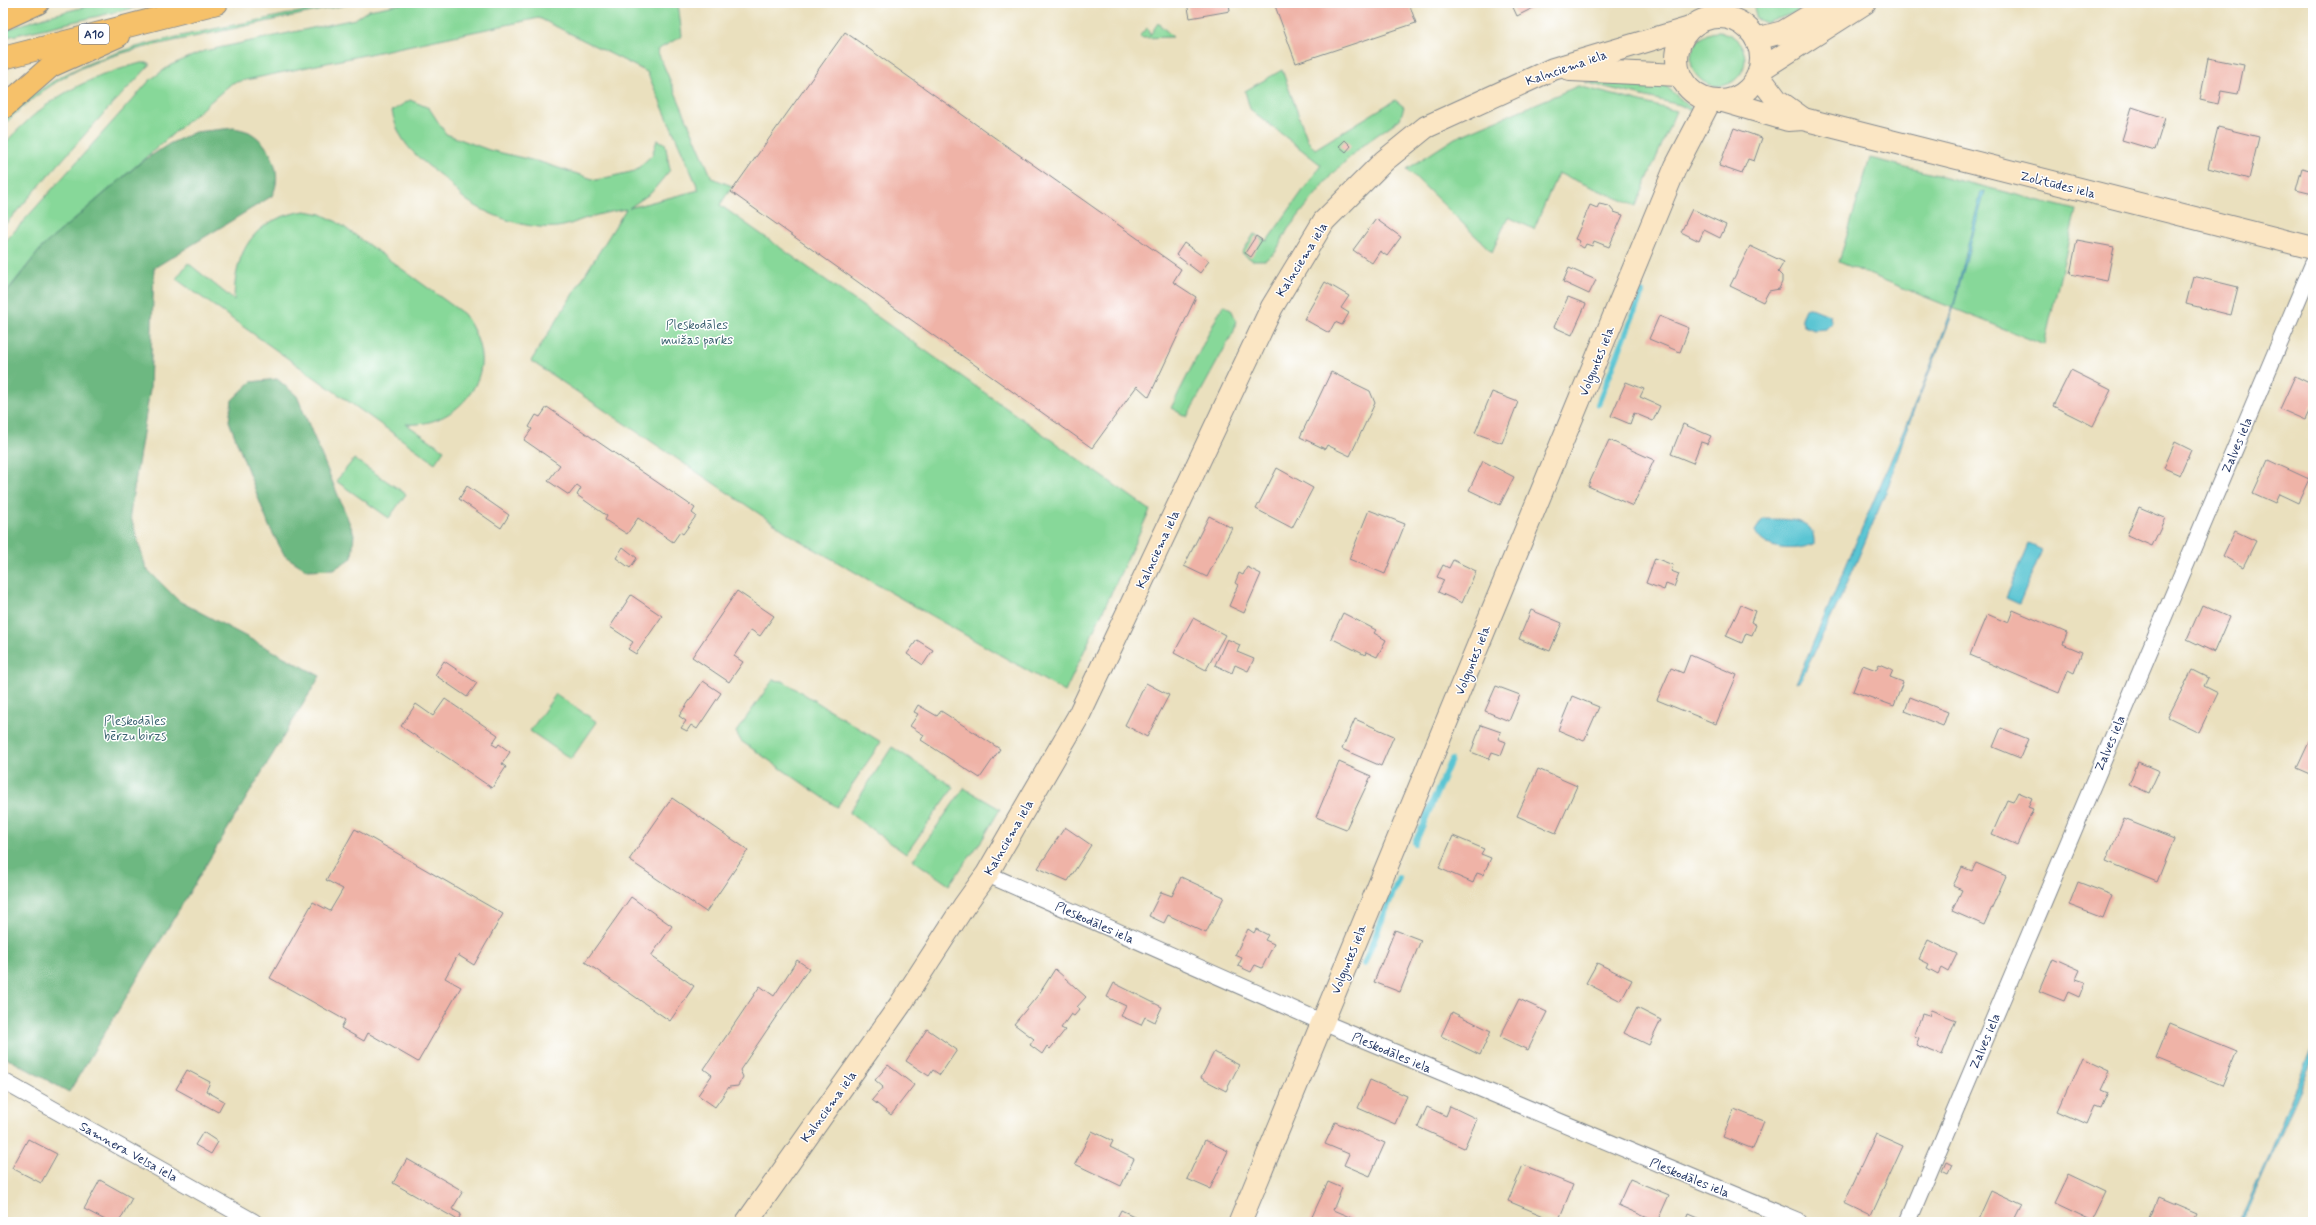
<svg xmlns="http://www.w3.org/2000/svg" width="2316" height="1225" viewBox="0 0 2316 1225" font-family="Mynerve,sans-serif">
	<rect width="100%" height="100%" fill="#fff"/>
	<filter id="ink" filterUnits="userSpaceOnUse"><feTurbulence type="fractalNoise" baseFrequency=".025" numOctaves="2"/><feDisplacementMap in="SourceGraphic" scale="8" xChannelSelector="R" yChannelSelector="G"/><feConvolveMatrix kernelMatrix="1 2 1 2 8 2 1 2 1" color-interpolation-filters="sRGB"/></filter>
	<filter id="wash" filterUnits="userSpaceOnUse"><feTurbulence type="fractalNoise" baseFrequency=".012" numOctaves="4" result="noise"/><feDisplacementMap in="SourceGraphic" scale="16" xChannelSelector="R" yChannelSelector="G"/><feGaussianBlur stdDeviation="0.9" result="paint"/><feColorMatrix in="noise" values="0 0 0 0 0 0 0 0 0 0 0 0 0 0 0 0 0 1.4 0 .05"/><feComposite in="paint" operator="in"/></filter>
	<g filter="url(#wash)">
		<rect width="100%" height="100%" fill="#eae0be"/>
		<!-- green -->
		<g fill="#87d899" stroke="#51847c">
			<path d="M102 3H155L3 38V32C35 18 68 11 102 3Z"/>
			<path d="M344 3H355C303 14 250 25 198 36 155 45 108 53 70 74 45 88 23 105 3 126V122C62 59 138 45 219 28 261 20 303 11 344 3Z"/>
			<path d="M406 3H678L682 36 657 50 712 178 732 186 720 205 1150 510 1065 692 797 539 531 361 626 209C608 212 590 216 573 223 543 236 492 218 466 200 458 194 452 185 445 179 419 158 399 146 392 111L410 100 429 108 446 134 489 150 540 162 596 180 635 171 652 155 657 140 665 143 670 170 651 193 629 208 699 190 647 72 539 18 232 83 43 246 3 296V244L150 80 171 65 204 51 355 19 369 10Z"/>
			<path d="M1755 3H1810L1794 13 1766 23 1757 19 1754 8Z"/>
			<path d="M1158 23 1173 37 1141 38 1140 35 1147 28 1150 35Z"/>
			<circle cx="1718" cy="59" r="27"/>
			<path d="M141 63H149V66L103 114 3 227C3 214 0 155 3 148 7 139 17 131 23 125 57 92 96 75 141 63Z"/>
			<path d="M1282 70 1308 141 1315 149 1395 100 1404 107 1400 119 1363 145 1332 174 1288 229 1275 253 1265 260H1252L1242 253 1254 234 1267 241 1321 165 1250 109 1245 91Z"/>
			<path d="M1659 80 1691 108V111L1680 105 1584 82Z"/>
			<path d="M1578 86 1676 111 1636 206 1558 173 1534 229 1508 217 1492 252 1407 169 1455 138Z"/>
			<path d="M1870 158 2076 210 2044 345 1839 262Z"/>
			<path d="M305 211 321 214 337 222 464 314C474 328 483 348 481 366 476 402 441 427 406 424L444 450 435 463 176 279 188 263 234 300C235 250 253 219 305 211Z"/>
			<path d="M1223 305 1231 309 1236 320 1234 331 1187 417 1171 408Z"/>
			<path d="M354 459 406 494 389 518 336 481Z"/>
			<path d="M773 680 783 681 881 742 837 807 741 741 736 732Z"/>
			<path d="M556 694 597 722 571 759 530 731Z"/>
			<path d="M892 747 954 787 906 854 849 813Z"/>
			<path d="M964 788 1000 809 982 840 949 885 913 860Z"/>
		</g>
		<!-- forest -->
		<g fill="#6db881" stroke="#447470">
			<path d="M234 128C239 129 244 130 249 132 271 144 284 174 272 196L154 268 150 389 130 514 146 568 179 601 320 676 69 1092 3 1056V297L43 246 140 163 169 144 195 132Z"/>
			<path d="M277 379 297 396 354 534 352 558 334 569 307 570 285 556 269 526 229 421 232 400 251 382Z"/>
		</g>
		<!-- water -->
		<g fill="#5ac5d3" stroke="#3a7a98">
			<path d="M1985 191 1950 320 1905 433 1889 485 1845 589 1800 682 1796 683 1923 385 1953 307 1981 192Z"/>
			<path d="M1809 307 1829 315 1832 323 1826 329 1814 330 1804 326 1801 318 1805 309Z"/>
			<path d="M1763 519C1783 520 1816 515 1814 544 1796 551 1764 552 1755 531Z"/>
			<path d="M2029 544 2042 550 2019 604 2006 598Z"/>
			<path d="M2313 1048V1061L2242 1222H2239L2270 1154 2284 1116Z"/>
		</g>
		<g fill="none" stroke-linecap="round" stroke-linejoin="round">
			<!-- stream -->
			<g stroke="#5ac5d3" stroke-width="6">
				<path d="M1598 404 1642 293"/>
				<path d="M1415 843 1451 760"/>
				<path d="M1364 964 1399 878"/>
			</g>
		</g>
		<g id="blocks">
			<!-- building -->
			<g fill="#efb3a7">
				<path d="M1187 3H1229L1230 11 1190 18Z"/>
				<path d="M1274 3H1409L1416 23 1296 63Z"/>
				<path d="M1511 3H1543L1517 16Z"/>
				<path d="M845 32 1181 269 1173 282 1196 297 1149 397 1137 386 1092 448 731 192Z"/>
				<path d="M2208 58 2244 65 2238 94 2221 91 2218 104 2200 100Z"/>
				<path d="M2132 107 2165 118 2155 150 2122 140Z"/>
				<path d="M2218 127 2259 137 2249 179 2208 168Z"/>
				<path d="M1734 128 1762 138 1754 161 1748 159 1742 174 1719 166Z"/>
				<path d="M1345 140 1351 146 1346 152 1339 146Z"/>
				<path d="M2302 168 2313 171V194L2296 190Z"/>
				<path d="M1599 204 1609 206 1614 212 1623 215 1609 247 1594 241 1592 246 1586 244 1584 248 1578 245 1580 241 1575 239 1590 205 1597 208Z"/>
				<path d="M1692 209 1726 225 1720 238 1704 230 1699 241 1681 232Z"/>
				<path d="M1376 219 1401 237 1387 256 1380 251 1372 263 1353 250Z"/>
				<path d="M1256 236 1262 240 1251 257 1245 253Z"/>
				<path d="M2077 240 2114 247 2107 281 2070 274Z"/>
				<path d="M1184 243 1209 261 1200 273 1176 255Z"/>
				<path d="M1750 246 1784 262 1778 272 1782 276V282L1779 289 1769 291 1763 302 1730 286Z"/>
				<path d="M1569 268 1596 280 1589 294 1563 282Z"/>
				<path d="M2193 276 2238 287 2231 315 2186 304Z"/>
				<path d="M1325 282 1349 296 1341 308 1349 313 1342 325 1335 322 1329 333 1304 319Z"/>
				<path d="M1568 297 1586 304 1572 335 1554 327Z"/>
				<path d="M1659 316 1689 328 1680 352 1649 339Z"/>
				<path d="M2071 370 2111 390 2093 426 2053 406Z"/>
				<path d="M1331 372 1370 391 1375 403 1350 456 1327 445 1325 449 1300 437Z"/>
				<path d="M2295 376 2313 385V403L2305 420 2280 409Z"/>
				<path d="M1626 382 1644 389 1640 397 1660 406 1653 421 1634 413 1630 424 1611 416Z"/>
				<path d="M1492 392 1518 402 1502 443 1475 433Z"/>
				<path d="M547 407 695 508 692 513 696 516 683 534 680 532 673 542 638 518 627 534 605 520 607 516 577 495 581 488 577 485 569 495 548 481 560 465 524 440 532 429 529 427 536 415 540 417Z"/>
				<path d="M1683 424 1711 436 1707 444 1701 442 1693 463 1671 454Z"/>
				<path d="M1609 440 1654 460 1633 506 1588 486Z"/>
				<path d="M2175 442 2191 450 2180 475 2164 468Z"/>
				<path d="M2268 460 2309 479 2298 503 2279 494 2275 503 2253 493Z"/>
				<path d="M1483 461 1514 477 1500 505 1469 490Z"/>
				<path d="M1277 468 1313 488 1292 528 1256 509Z"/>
				<path d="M467 486 509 515 501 528 459 499Z"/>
				<path d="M2139 507 2165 518 2152 546 2127 535Z"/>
				<path d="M1369 510 1405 524 1385 574 1349 559Z"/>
				<path d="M1209 516 1232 528 1207 577 1184 566Z"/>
				<path d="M2235 531 2256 541 2243 567 2223 556Z"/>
				<path d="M623 547 637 558 630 568 616 558Z"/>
				<path d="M1655 558 1673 565 1671 571 1679 574 1674 587 1666 584 1664 590 1646 583Z"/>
				<path d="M1453 560 1476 571 1462 603 1438 592 1444 580 1437 577 1443 565 1449 568Z"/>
				<path d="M1247 567 1261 574 1244 613 1229 606 1238 585 1235 583 1239 573 1243 575Z"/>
				<path d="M737 591 774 616 760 636 751 630 734 656 743 662 729 682 692 657Z"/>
				<path d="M631 595 662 616 636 654 628 649 633 642 610 627Z"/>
				<path d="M1741 605 1755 611 1751 622 1756 625 1752 635 1746 633 1742 643 1726 636Z"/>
				<path d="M2202 605 2229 617 2214 652 2187 639Z"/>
				<path d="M1531 610 1562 623 1550 651 1519 639Z"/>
				<path d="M2013 610 2067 633 2063 644 2082 652 2074 673 2068 670 2059 693 1970 655 1987 614 2008 623Z"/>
				<path d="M1343 613 1376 630 1374 633 1386 640 1377 657 1366 652 1365 655 1331 638Z"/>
				<path d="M1193 618 1225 635 1206 670 1174 653Z"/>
				<path d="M1227 639 1240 645 1237 652 1254 659 1248 671 1235 665 1232 673 1215 665Z"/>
				<path d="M917 640 933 650 923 665 907 654Z"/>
				<path d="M1690 655 1737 675 1716 724 1657 700 1671 668 1683 673Z"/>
				<path d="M444 661 477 683 467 697 435 675Z"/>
				<path d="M1879 664 1893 670 1890 677 1903 682 1894 706 1853 691 1863 665 1876 670Z"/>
				<path d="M2192 670 2208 678 2204 686 2218 693 2199 732 2168 717Z"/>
				<path d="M703 681 721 693 697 729 691 725 687 731 681 728 686 721 679 716Z"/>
				<path d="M1146 683 1169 695 1147 737 1125 725Z"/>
				<path d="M1496 686 1520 695 1509 721 1485 711Z"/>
				<path d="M1572 696 1599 707 1584 741 1558 730Z"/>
				<path d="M1910 697 1948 712 1943 726 1905 711Z"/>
				<path d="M445 699 498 735 492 744 497 747 499 744 510 752 502 764 506 767 492 788 401 726 416 704 433 716Z"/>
				<path d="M918 705 937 716 941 711 1000 749 980 778 921 740 924 735 910 726 918 714 914 712Z"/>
				<path d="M1355 719 1394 736 1381 766 1342 749Z"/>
				<path d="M1481 725 1501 732 1498 739 1506 742 1501 755 1492 752 1489 759 1471 752Z"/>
				<path d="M2001 728 2028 739 2020 758 1993 747Z"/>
				<path d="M2310 740 2313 741V775L2297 768Z"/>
				<path d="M1339 762 1371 776 1346 829 1316 817Z"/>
				<path d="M2138 762 2159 771 2149 793 2129 784Z"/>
				<path d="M1538 769 1577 786 1556 833 1517 816Z"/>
				<path d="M2018 792 2032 798 2028 807 2033 809 2017 845 1992 834 2007 800 2013 802Z"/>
				<path d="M672 798 748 850 706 912 629 860Z"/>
				<path d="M2124 819 2174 839 2157 882 2106 861Z"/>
				<path d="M1065 827 1091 845 1068 881 1038 868Z"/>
				<path d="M355 829 503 914 474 965 458 955 445 978 461 987 418 1062 368 1033 364 1041 341 1028 345 1020 270 978 313 902 330 911 343 889 326 880Z"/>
				<path d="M1453 836 1484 849 1481 854 1491 858 1483 875 1477 873 1473 883 1439 868Z"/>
				<path d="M1976 863 2006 876 1984 925 1952 911 1962 890 1953 886 1962 867 1972 871Z"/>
				<path d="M1181 877 1224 897 1206 933 1168 915 1164 923 1149 916 1161 892 1172 896Z"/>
				<path d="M2078 882 2112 895 2103 918 2069 905Z"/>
				<path d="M631 897 672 926 651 956 694 986 670 1021 585 962Z"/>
				<path d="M1248 929 1254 933 1256 929 1268 935 1265 940 1274 944 1262 968 1255 965 1251 972 1238 966 1242 958 1235 955Z"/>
				<path d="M1395 930 1421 940 1400 992 1374 982Z"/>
				<path d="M1928 940 1957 954 1948 972 1941 968 1938 974 1927 968 1929 964 1919 959Z"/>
				<path d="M2053 958 2080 970 2076 979 2085 982 2079 997 2068 992 2064 1001 2039 991Z"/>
				<path d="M797 960 809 968 740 1070 743 1077 738 1086 729 1087 715 1107 698 1095 712 1075 704 1069 760 986 774 996Z"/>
				<path d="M1597 963 1632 980 1621 1001 1586 983Z"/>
				<path d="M1055 969 1086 997 1077 1007 1080 1009 1074 1016 1071 1014 1061 1028 1065 1030 1050 1049 1047 1046 1042 1054 1030 1045 1034 1039 1014 1024 1039 994Z"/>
				<path d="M1114 983 1162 1007 1155 1022 1145 1017 1141 1025 1121 1016 1126 1006 1107 997Z"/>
				<path d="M1519 999 1547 1012 1528 1050 1500 1037Z"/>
				<path d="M1637 1008 1661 1020 1649 1045 1624 1033Z"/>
				<path d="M1931 1010 1956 1020 1942 1055 1916 1045 1919 1038 1914 1036 1922 1014 1929 1016Z"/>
				<path d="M1452 1012 1491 1031 1480 1055 1441 1036Z"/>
				<path d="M2170 1024 2236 1051 2222 1085 2156 1058Z"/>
				<path d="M927 1029 957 1050 940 1075 933 1070 929 1076 906 1061Z"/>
				<path d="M1214 1052 1239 1065 1226 1091 1201 1078Z"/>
				<path d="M2082 1057 2110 1070 2101 1089 2108 1092 2101 1108 2095 1106 2087 1124 2058 1111Z"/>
				<path d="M888 1065 914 1085 891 1115 872 1100 883 1087 875 1080Z"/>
				<path d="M187 1070 210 1082 206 1091 224 1101 218 1112 176 1089Z"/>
				<path d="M1370 1080 1407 1096 1395 1124 1358 1108Z"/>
				<path d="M1450 1106 1477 1119 1464 1148 1418 1127 1427 1107 1446 1116Z"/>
				<path d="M1734 1109 1764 1121 1753 1149 1723 1137Z"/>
				<path d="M1335 1122 1385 1143 1370 1176 1344 1165 1349 1154 1325 1144Z"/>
				<path d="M1092 1131 1113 1141 1110 1147 1134 1159 1121 1186 1075 1164Z"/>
				<path d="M203 1132 218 1142 211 1154 195 1145Z"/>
				<path d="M1876 1134 1903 1146 1871 1216 1844 1203Z"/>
				<path d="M28 1139 57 1154 41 1183 12 1168Z"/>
				<path d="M1205 1140 1228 1151 1210 1189 1187 1179Z"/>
				<path d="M407 1159 463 1191 452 1209 461 1214 458 1220 393 1183Z"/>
				<path d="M1945 1162 1951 1165 1947 1174 1941 1171Z"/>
				<path d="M1523 1165 1573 1185 1558 1222 1508 1201Z"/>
				<path d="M2068 1174 2106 1192 2092 1221 2054 1203Z"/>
				<path d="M1630 1179 1669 1195 1657 1222 1618 1205Z"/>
				<path d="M100 1180 132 1198 119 1222H109L84 1209Z"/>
				<path d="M1328 1182 1342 1188 1333 1210 1352 1218 1350 1222 1310 1221Z"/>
				<path d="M1991 1191 2023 1206 2015 1222H1977Z"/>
				<path d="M2159 1197 2197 1213 2193 1222H2149Z"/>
				<path d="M1121 1210 1147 1222H1115Z"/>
				<path d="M1688 1214 1707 1222H1685Z"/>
			</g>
		</g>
	</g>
	<g filter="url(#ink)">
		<use href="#blocks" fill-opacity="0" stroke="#82888e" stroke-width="1"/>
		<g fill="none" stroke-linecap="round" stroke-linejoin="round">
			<defs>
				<g id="street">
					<path d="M987 874 1322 1022 1799 1222"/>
					<path d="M3 1081 254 1222"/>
					<path d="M1908 1222 2313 264"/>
				</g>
				<g id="secondary">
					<circle cx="1719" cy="59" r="42"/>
					<path d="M1756 39 1783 32 1831 3"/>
					<path d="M1570 70 1679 75"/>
					<path d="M1760 70 1865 3"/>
					<path d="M1758 75 1777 100 1802 118"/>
					<path d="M1723 101 1788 120 1803 119 2313 248"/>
					<path d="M747 1222 900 1005 964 906 987 874 1021 815 1078 717 1272 307 1324 221 1384 161 1426 127 1553 69 1690 28"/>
					<path d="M1240 1222 1676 166 1710 101"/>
				</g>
				<g id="primary">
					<path d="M3 19 38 3"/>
					<path d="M3 108 51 66 118 36"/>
				</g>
				<path id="highway" d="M3 58 217 3"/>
			</defs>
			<!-- street casing -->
			<use href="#street" stroke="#82888e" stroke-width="18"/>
			<!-- secondary casing -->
			<use href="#secondary" stroke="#82888e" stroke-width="24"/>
			<!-- primary casing -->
			<use href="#primary" stroke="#82888e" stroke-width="24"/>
			<!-- highway casing -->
			<use href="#highway" stroke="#82888e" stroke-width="24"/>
			<!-- street -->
			<use href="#street" stroke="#fff" stroke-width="16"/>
			<!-- secondary -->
			<use href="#secondary" stroke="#fbe6c4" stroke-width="22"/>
			<!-- primary -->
			<use href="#primary" stroke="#f6c16b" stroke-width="22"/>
			<!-- highway -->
			<use href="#highway" stroke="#f6c16b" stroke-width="22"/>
		</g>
	</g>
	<g text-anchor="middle" stroke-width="3" stroke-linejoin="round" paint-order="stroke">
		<!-- shield labels -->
		<rect fill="#fff" stroke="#5f6d8e" stroke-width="1" x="79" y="24" width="30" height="20" rx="3"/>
		<g font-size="12" font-weight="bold" fill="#1b2f5e">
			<text x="94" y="38">A10</text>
		</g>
		<!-- street labels -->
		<g font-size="13" fill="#1b2f5e" stroke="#fff">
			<text transform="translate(1566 67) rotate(-19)" y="5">Kalnciema iela</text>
			<text transform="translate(2058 184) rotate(14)" y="5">Zolitūdes iela</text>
			<text transform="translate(1301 259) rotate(-58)" y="5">Kalnciema iela</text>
			<text transform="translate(1596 361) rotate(-68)" y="5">Volguntes iela</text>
			<text transform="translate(2236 445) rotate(-67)" y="5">Zalves iela</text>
			<text transform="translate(1157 549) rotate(-65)" y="5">Kalnciema iela</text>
			<text transform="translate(1472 660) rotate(-68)" y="5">Volguntes iela</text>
			<text transform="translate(2109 743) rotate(-67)" y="5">Zalves iela</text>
			<text transform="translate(1008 837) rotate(-60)" y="5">Kalnciema iela</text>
			<text transform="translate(1095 922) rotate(24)" y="5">Pleskodāles iela</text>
			<text transform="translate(1348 959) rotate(-68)" y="5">Volguntes iela</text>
			<text transform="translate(1984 1041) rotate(-67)" y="5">Zalves iela</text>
			<text transform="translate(1392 1052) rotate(23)" y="5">Pleskodāles iela</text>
			<text transform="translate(828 1106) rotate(-54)" y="5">Kalnciema iela</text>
			<text transform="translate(129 1151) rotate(29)" y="5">Samnera Velsa iela</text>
			<text transform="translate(1690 1177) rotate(22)" y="5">Pleskodāles iela</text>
		</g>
		<!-- park labels -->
		<g font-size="13" fill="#3b6270" stroke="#fff">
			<text x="697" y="329">Pleskodāles<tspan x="697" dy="15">muižas parks</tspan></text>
			<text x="135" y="725">Pleskodāles<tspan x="135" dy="15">bērzu birzs</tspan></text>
		</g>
	</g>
	<!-- margin -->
	<rect width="2316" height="1225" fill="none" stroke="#fff" stroke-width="16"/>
</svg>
